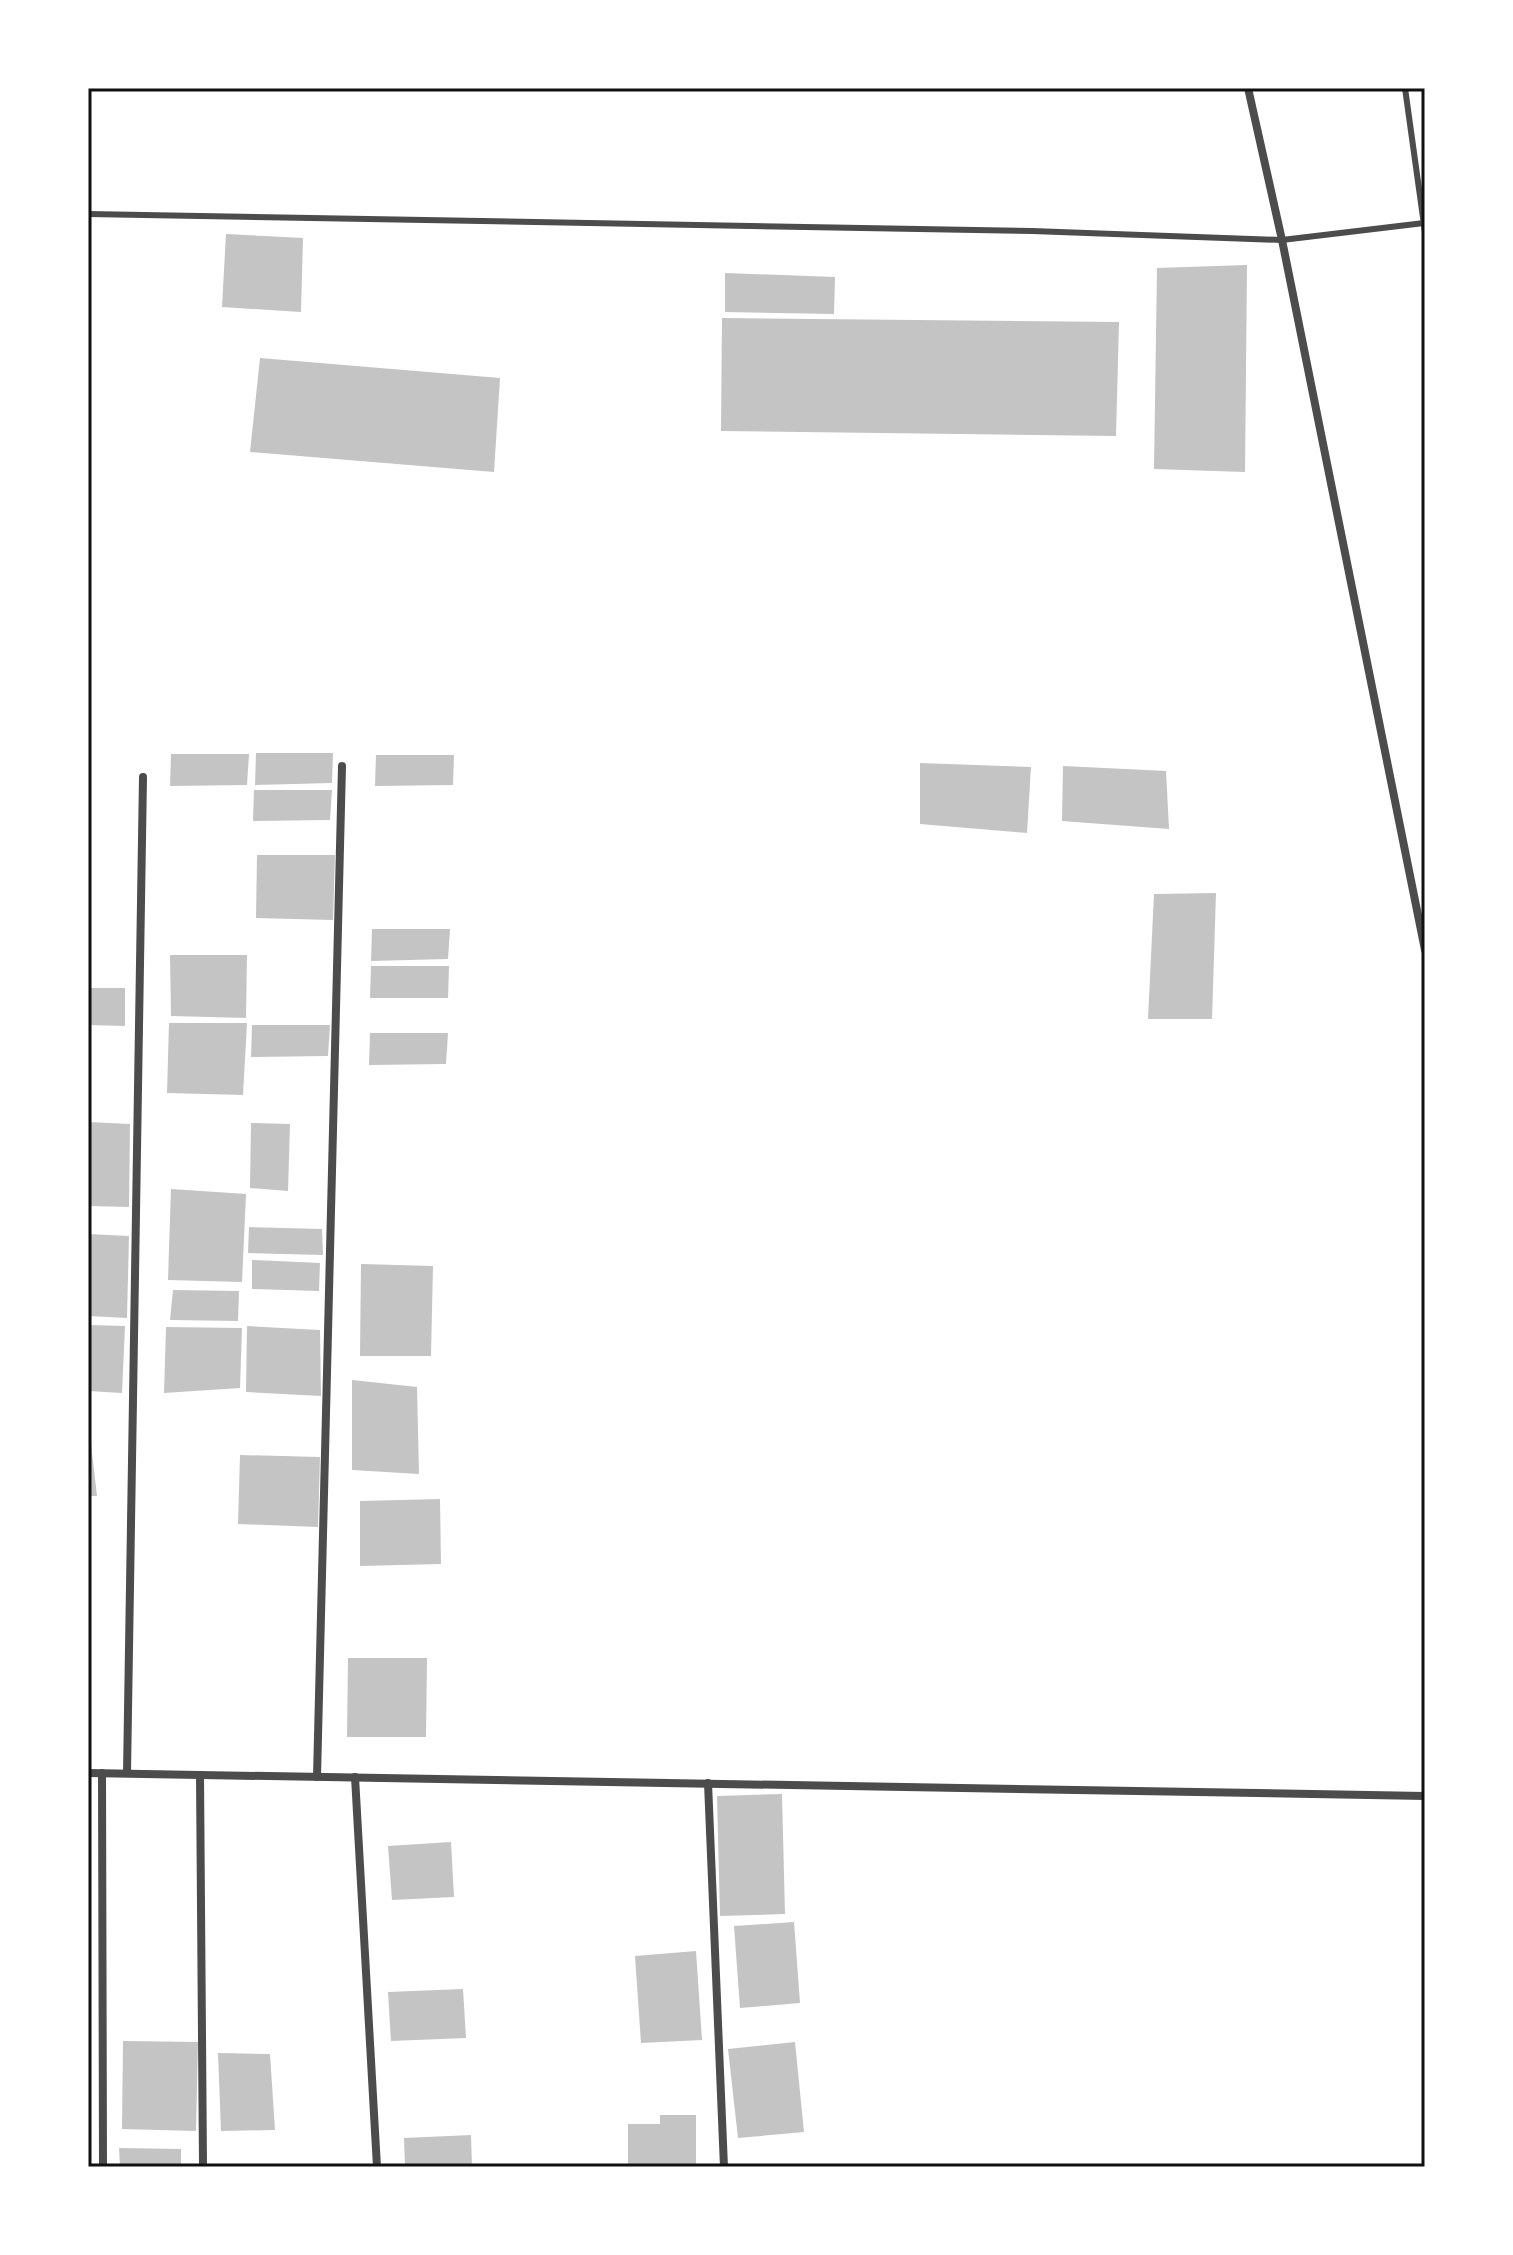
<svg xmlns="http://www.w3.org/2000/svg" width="1513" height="2255" viewBox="0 0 1513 2255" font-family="Jost,sans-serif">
	<rect width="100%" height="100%" fill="#fff"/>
	<!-- building -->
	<g fill="#c4c4c4">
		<path d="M226 234 303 238 301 312 222 307Z"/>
		<path d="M1247 265 1245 472 1154 469 1157 268Z"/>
		<path d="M725 273 835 277 834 314 725 312Z"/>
		<path d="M722 318 1119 322 1116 436 721 431Z"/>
		<path d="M260 358 500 378 494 472 250 452Z"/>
		<path d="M256 753H333L332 783 255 785Z"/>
		<path d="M171 754H249L247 785 170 786Z"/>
		<path d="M376 755H454L453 785 375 786Z"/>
		<path d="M920 763 1031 767 1027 833 920 824Z"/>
		<path d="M1063 766 1166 771 1169 829 1062 821Z"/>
		<path d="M254 790H332L330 820 253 821Z"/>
		<path d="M257 855H335L333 920 256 918Z"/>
		<path d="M1216 893 1212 1019H1148L1154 894Z"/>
		<path d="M372 929H450L448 959 371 961Z"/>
		<path d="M170 955H247L246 1018 171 1016Z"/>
		<path d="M371 966H449L448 998H370Z"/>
		<path d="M88 988H125V1026L88 1025Z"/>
		<path d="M169 1023H247L243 1095 167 1093Z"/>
		<path d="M252 1025H330L328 1056 251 1057Z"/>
		<path d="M370 1033H448L446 1064 369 1065Z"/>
		<path d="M88 1122 130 1124 129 1207 88 1206Z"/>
		<path d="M251 1123 290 1124 288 1191 250 1188Z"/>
		<path d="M171 1189 246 1194 242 1282 168 1280Z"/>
		<path d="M249 1227 322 1229 323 1255 248 1253Z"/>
		<path d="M88 1234 129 1236 127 1318 88 1316Z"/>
		<path d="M252 1260 320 1263 319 1291 252 1289Z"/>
		<path d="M361 1264 433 1266 431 1356H360Z"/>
		<path d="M173 1290 239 1291 238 1321 170 1320Z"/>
		<path d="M88 1325 125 1326 122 1393 88 1391Z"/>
		<path d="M247 1326 320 1330 321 1396 246 1392Z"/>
		<path d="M166 1327 242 1328 240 1388 164 1393Z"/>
		<path d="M352 1380 417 1387 419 1474 352 1470Z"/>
		<path d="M88 1435H90L97 1496H88Z"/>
		<path d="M240 1455 320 1457 318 1527 238 1524Z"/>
		<path d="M440 1499 441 1564 360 1566V1501Z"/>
		<path d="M348 1658H427L426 1737H347Z"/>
		<path d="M782 1794 785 1914 720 1916 717 1796Z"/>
		<path d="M451 1842 454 1897 392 1900 388 1846Z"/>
		<path d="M794 1922 800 2003 740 2008 734 1926Z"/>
		<path d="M696 1951 702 2040 641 2043 635 1956Z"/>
		<path d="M463 1989 466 2038 391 2041 388 1992Z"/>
		<path d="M123 2041 198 2042 196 2131 122 2129Z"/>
		<path d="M795 2042 804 2132 738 2138 728 2049Z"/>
		<path d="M218 2053 270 2054 275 2130 221 2131Z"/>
		<path d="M660 2115H696V2167H628V2124H660Z"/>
		<path d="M471 2135 472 2167H405L404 2138Z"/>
		<path d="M119 2148 181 2149V2167H120Z"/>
	</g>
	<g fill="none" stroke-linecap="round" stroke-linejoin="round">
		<!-- service -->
		<g stroke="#4c4c4c" stroke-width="6">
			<path d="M1405 88 1425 232"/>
			<path d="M88 214 1032 231 1282 240 1424 223"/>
		</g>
		<!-- minor -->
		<g stroke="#4c4c4c" stroke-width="8">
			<path d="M1248 88 1282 240 1425 950"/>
			<path d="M88 1773 1425 1796"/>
			<path d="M102 1773 103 2167"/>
			<path d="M127 1773 143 777"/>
			<path d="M200 1775 203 2167"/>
			<path d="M317 1777 342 766"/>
			<path d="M355 1777 377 2167"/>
			<path d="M708 1783 724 2167"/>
		</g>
	</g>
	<!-- border -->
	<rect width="1513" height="2255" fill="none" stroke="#ffffff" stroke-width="180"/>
	<rect x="90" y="90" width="1333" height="2075" fill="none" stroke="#111" stroke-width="3"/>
</svg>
